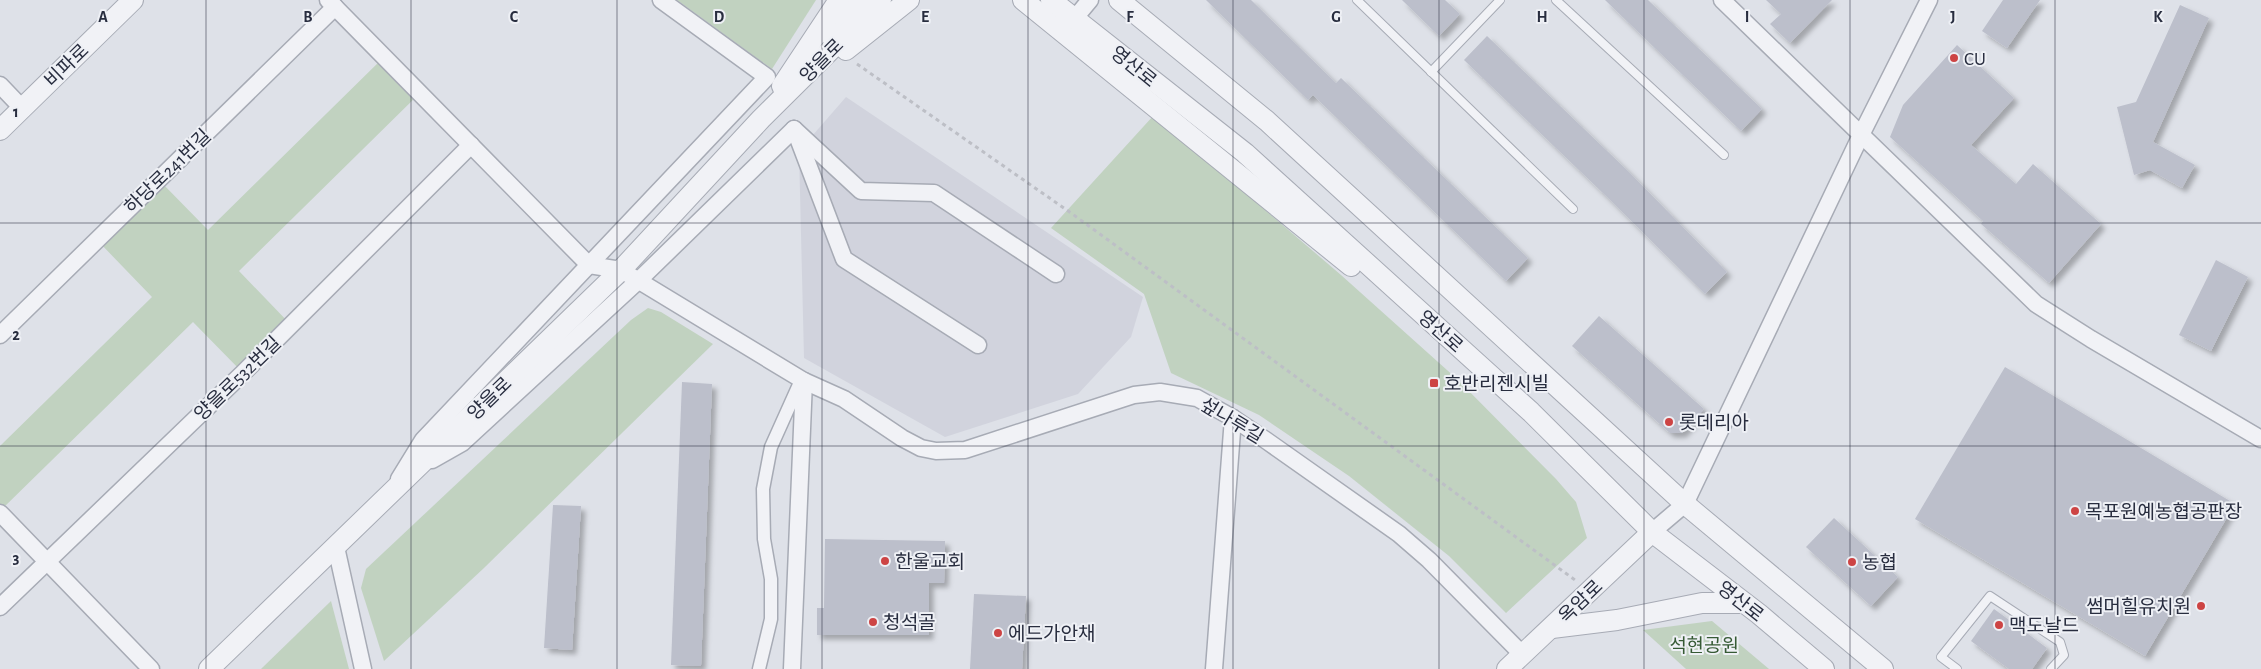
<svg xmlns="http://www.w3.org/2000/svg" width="2261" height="669" viewBox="0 0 2261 669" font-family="'Alegreya Sans','Noto Sans KR',sans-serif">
	<defs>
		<filter id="shadow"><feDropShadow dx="4.5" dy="4.5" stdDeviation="2.5" flood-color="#0004"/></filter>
	</defs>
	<rect width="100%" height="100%" fill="#dee1e8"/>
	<!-- built -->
	<path fill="#d1d3dd" d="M846 97 1143 297 1131 337 1078 394 945 437 804 358 799 151Z"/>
	<!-- green -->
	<g fill="#c1d2c0">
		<path d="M677 0H816L772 69Z"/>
		<path d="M384 57 420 93 239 271 291 325 243 373 193 322 0 511V446L152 297 97 240 159 180 208 230Z"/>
		<path d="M1154 115 1341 275 1457 379 1556 479 1576 502 1587 538 1506 613 1449 556 1349 476 1259 415 1171 373 1144 294 1051 228Z"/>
		<path d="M648 308 661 312 713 344 484 568 384 661 361 588 366 569 631 320Z"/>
		<path d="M331 601 349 669H261Z"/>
		<path d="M1712 621 1769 669H1686L1643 630Z"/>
	</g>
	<!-- building -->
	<g fill="#bcbfcb" filter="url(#shadow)">
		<path d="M1206 0H1251L1336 83 1341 78 1528 258 1506 281 1313 95 1308 100Z"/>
		<path d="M1402 0H1445L1460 14 1439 36Z"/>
		<path d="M1605 0H1648L1762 109 1741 131Z"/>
		<path d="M1766 0H1832L1790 43 1770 24 1781 14Z"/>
		<path d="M2003 0H2040L2007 48 1982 31Z"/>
		<path d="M2180 5 2209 18 2153 142 2195 165 2182 188 2150 170 2134 175 2117 107 2136 102Z"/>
		<path d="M1487 36 1628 171 1727 272 1705 294 1605 195 1464 60Z"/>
		<path d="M1957 45 2014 98 1971 145 2016 184 2033 164 2101 224 2049 283 1981 224 1983 221 1890 137 1903 105Z"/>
		<path d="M2216 260 2248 277 2211 351 2179 335Z"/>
		<path d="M1599 316 1704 409 1682 433H1670L1572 346Z"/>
		<path d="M2005 367 2235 504 2145 656 1915 519Z"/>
		<path d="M682 382 712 384 701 666 671 665Z"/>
		<path d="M553 505 581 506 572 650 544 648Z"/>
		<path d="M1834 518 1898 577 1871 606 1806 547Z"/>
		<path d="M825 539 945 541 944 583H929V635H817V608H824Z"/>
		<path d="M974 594 1026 596 1022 669H970Z"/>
		<path d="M1994 609 2047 648 2032 669H2009L1971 641Z"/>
	</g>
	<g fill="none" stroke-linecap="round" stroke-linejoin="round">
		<defs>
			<g id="service">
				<path d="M1357 0 1573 209"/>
				<path d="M1556 0 1724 155"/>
				<path d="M1431 72 1500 0"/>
				<path d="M1957 669 1941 657 1990 596 2060 642 2064 655 2051 669"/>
			</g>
			<path id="pedestrian" d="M759 669 771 619V579L764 539 763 489 771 447 802 378"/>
			<g id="minor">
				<path d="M328 0 589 265 621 270 804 381 844 399 902 438 921 448 936 451 965 450 1134 395 1160 392 1197 398 1233 418 1267 441 1399 534 1429 560 1523 655"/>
				<path d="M1722 0 2036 304 2091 339 2261 439"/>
				<path d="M1075 18 1090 0"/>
				<path d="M0 85 22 108"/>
				<path d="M794 129 861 191 934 193 1056 274"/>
				<path d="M796 133 844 259 978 345"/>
				<path d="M0 335 335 7"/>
				<path d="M432 460 462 443 639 280 794 129"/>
				<path d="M399 479 423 440 767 77 661 0"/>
				<path d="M0 513 151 669"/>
				<path d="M1652 532 1685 504 1861 135 1929 0"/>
				<path d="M336 547 363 669"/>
				<path d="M0 607 243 373 471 145"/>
				<path d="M792 669 804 381"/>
				<path d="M1214 669 1233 418"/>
			</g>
			<g id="tertiary">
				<path d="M1023 0 1351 266"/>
				<path d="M1051 0 1245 153 1531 412 1652 532 1759 614 1824 669"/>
				<path d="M1119 0 1267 121 1685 504 1883 669"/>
				<path d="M830 35 859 0"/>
				<path d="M846 50 909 0"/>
				<path d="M782 86 839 0"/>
				<path d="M0 130 133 0"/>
				<path d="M1552 628 1617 620 1702 603H1744"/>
				<path d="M209 669 621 270 761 119 881 0"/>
				<path d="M1507 669 1652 532"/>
			</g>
		</defs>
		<!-- service casing -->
		<use href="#service" stroke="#a7abb5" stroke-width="10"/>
		<!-- pedestrian casing -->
		<use href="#pedestrian" stroke="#a7abb5" stroke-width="15"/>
		<!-- minor casing -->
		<use href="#minor" stroke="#a7abb5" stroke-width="19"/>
		<!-- tertiary casing -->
		<use href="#tertiary" stroke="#a7abb5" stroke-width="22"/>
		<!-- path -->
		<path stroke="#bdbfc6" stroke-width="3" stroke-dasharray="4 4" stroke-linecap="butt" d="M857 64 1071 213 1575 580"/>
		<!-- service -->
		<use href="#service" stroke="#f1f2f6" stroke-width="8"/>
		<!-- pedestrian -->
		<use href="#pedestrian" stroke="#f1f2f6" stroke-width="12"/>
		<!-- minor -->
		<use href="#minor" stroke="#f1f2f6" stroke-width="16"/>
		<!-- tertiary -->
		<use href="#tertiary" stroke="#f1f2f6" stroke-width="20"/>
	</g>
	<!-- grid -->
	<path fill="none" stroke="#282d3f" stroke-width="1" stroke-opacity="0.55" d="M206 0V669M411 0V669M617 0V669M822 0V669M1028 0V669M1233 0V669M1439 0V669M1644 0V669M1850 0V669M2055 0V669M0 223H2261M0 446H2261"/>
	<!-- markers -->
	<g fill="#cd4444" stroke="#eef0f5" stroke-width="2">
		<circle cx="1954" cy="58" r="5"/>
		<rect x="1429" y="378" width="10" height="10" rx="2.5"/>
		<circle cx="1669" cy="422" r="5"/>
		<circle cx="2075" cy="511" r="5"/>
		<circle cx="885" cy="561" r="5"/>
		<circle cx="1852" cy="562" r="5"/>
		<circle cx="2201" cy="606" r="5"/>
		<circle cx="873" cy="622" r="5"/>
		<circle cx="1999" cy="625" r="5"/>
		<circle cx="998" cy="633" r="5"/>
	</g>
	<g text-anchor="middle" stroke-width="4" stroke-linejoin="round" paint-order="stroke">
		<!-- poi labels -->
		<g font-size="19" fill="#282d3f" stroke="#eef0f5" text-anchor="start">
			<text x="1964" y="65">CU</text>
			<text x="1444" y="390">호반리젠시빌</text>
			<text x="1679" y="429">롯데리아</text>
			<text x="2085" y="518">목포원예농협공판장</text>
			<text x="895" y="568">한울교회</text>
			<text x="1862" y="569">농협</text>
			<text x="2191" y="613" text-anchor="end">썸머힐유치원</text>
			<text x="883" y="629">청석골</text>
			<text x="2009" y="632">맥도날드</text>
			<text x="1008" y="640">에드가안채</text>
		</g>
		<!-- street labels -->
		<g font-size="19" fill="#282d3f" stroke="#eef0f5">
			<text transform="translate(821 60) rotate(-45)" y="7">양을로</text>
			<text transform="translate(66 65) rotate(-44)" y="7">비파로</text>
			<text transform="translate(1134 66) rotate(39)" y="7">영산로</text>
			<text transform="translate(167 171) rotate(-44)" y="7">하당로241번길</text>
			<text transform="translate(1441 331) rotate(42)" y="7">영산로</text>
			<text transform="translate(237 378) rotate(-44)" y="7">양을로532번길</text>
			<text transform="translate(489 398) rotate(-44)" y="7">양을로</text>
			<text transform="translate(1232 420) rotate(31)" y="7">섶나루길</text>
			<text transform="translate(1580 601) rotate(-44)" y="7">옥암로</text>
			<text transform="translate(1741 601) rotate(38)" y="7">영산로</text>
		</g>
		<!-- park labels -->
		<g font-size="19" fill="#365a35" stroke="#eef0f5">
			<text x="1704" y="652">석현공원</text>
		</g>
	</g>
	<g font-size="16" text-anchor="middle" font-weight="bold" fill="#282d3f" stroke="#eef0f5" stroke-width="4" stroke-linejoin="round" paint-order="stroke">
		<text x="103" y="22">A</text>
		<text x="308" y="22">B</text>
		<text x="514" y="22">C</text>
		<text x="719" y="22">D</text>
		<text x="925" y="22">E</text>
		<text x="1130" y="22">F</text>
		<text x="1336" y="22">G</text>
		<text x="1542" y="22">H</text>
		<text x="1747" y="22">I</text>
		<text x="1953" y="22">J</text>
		<text x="2158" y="22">K</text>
		<text x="16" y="117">1</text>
		<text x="16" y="340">2</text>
		<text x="16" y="563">3</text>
	</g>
</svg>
